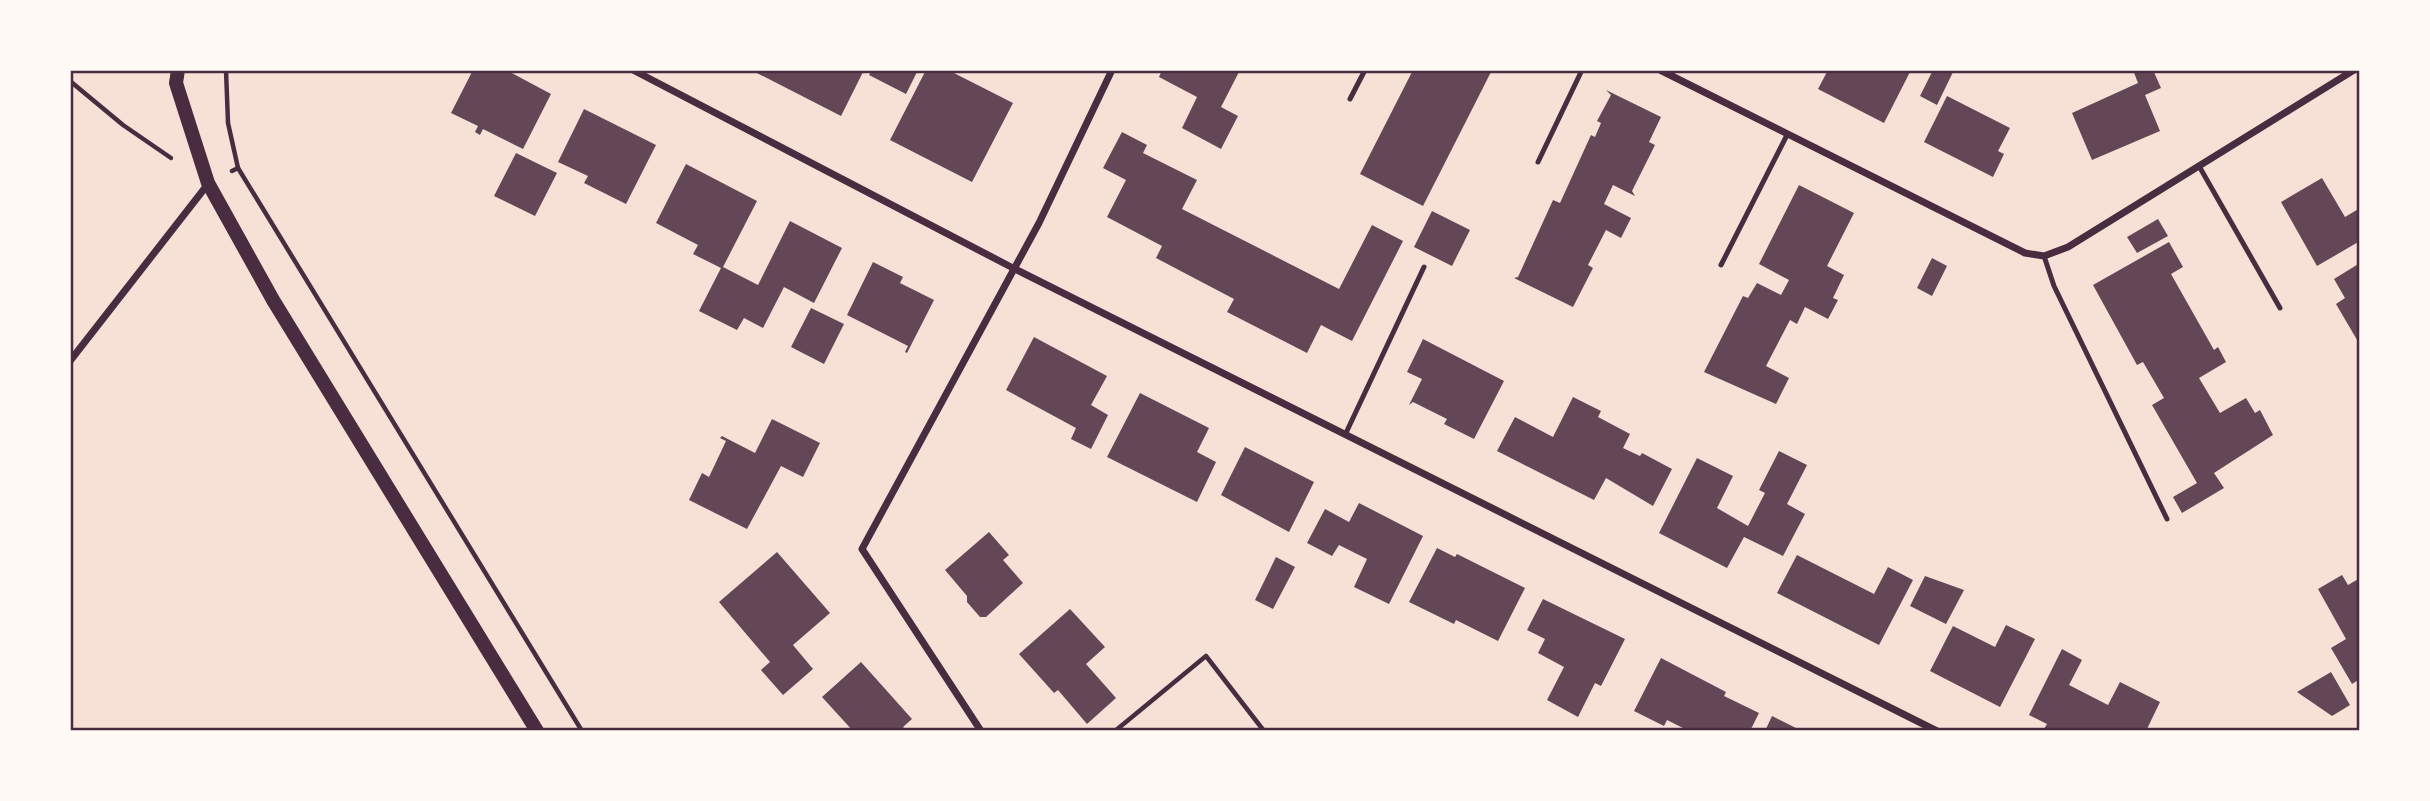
<svg xmlns="http://www.w3.org/2000/svg" width="2430" height="801" viewBox="0 0 2430 801" font-family="'IBM Plex Sans',sans-serif">
	<rect width="100%" height="100%" fill="#f7e1d7"/>
	<!-- building -->
	<g fill="#644757">
		<path d="M473 70H506L551 94 523 149 483 129 480 135 475 132 478 126 451 113Z"/>
		<path d="M751 70H864L841 116Z"/>
		<path d="M872 70H918L906 94 869 75Z"/>
		<path d="M926 70H948L1013 103 972 182 890 140Z"/>
		<path d="M1162 70H1240L1221 107 1238 116 1221 149 1182 128 1197 97 1159 77Z"/>
		<path d="M1413 70H1492L1423 206 1360 174Z"/>
		<path d="M1828 70H1911L1884 123 1818 89Z"/>
		<path d="M1933 70H1954L1937 105 1920 96Z"/>
		<path d="M2133 70H2153L2161 88 2145 95 2160 131 2092 160 2072 113 2138 83Z"/>
		<path d="M1606 90 1661 117 1649 142 1655 145 1632 191 1635 196 1613 185 1604 204 1631 218 1621 238 1606 230 1588 265 1593 268 1573 307 1514 278 1518 277 1553 200 1560 203 1591 135 1595 137 1601 123 1597 121 1611 95Z"/>
		<path d="M1947 96 2010 128 1998 151 2004 154 1993 177 1924 142Z"/>
		<path d="M584 109 656 145 626 204 584 183 588 176 558 162Z"/>
		<path d="M1122 132 1147 145 1143 153 1197 180 1182 209 1339 289 1372 225 1403 241 1352 341 1321 325 1307 353 1268 333 1227 312 1234 299 1156 258 1162 246 1107 217 1126 180 1103 168Z"/>
		<path d="M516 153 557 173 535 216 494 196Z"/>
		<path d="M686 164 757 201 723 267 758 285 790 221 842 248 814 303 784 287 763 328 744 318 737 330 699 311 721 268 693 254 698 245 656 223Z"/>
		<path d="M2322 178 2345 217 2360 208V241L2317 266 2281 202Z"/>
		<path d="M1799 185 1854 213 1827 266 1844 275 1833 298 1838 300 1828 319 1805 307 1797 324 1790 320 1766 366 1789 378 1776 404 1704 372 1743 296 1748 298 1757 283 1781 295 1789 280 1759 264Z"/>
		<path d="M1432 211 1470 230 1452 266 1414 247Z"/>
		<path d="M2158 219 2168 236 2137 253 2127 237Z"/>
		<path d="M2169 242 2183 267 2171 274 2214 350 2218 347 2226 362 2199 378 2220 413 2246 398 2255 413 2260 410 2273 435 2214 473 2224 488 2182 513 2173 497 2197 483 2152 405 2164 398 2143 362 2137 365 2093 285Z"/>
		<path d="M1932 258 1947 266 1932 296 1917 288Z"/>
		<path d="M873 262 903 277 900 283 934 300 907 353 905 352 908 346 847 315Z"/>
		<path d="M2360 263V345L2336 304 2345 298 2334 279Z"/>
		<path d="M811 308 844 324 824 364 791 347Z"/>
		<path d="M1034 337 1107 376 1091 405 1108 415 1091 449 1071 439 1076 428 1006 390Z"/>
		<path d="M1423 339 1504 381 1474 439 1444 424 1447 419 1413 402 1409 405 1422 379 1407 372Z"/>
		<path d="M1140 393 1209 428 1197 452 1216 462 1197 502 1107 457Z"/>
		<path d="M1573 397 1601 411 1598 417 1630 434 1623 448 1640 456 1642 453 1672 469 1653 506 1606 478 1594 500 1497 451 1515 417 1553 437Z"/>
		<path d="M772 419 820 443 803 477 781 466 747 529 689 500 702 473 709 477 726 441 720 438 722 436 755 453Z"/>
		<path d="M1245 447 1314 482 1289 532 1221 495Z"/>
		<path d="M1779 451 1807 465 1787 504 1805 514 1783 556 1744 537 1727 568 1659 533 1697 458 1733 476 1717 508 1748 526 1765 493 1759 490Z"/>
		<path d="M1359 503 1423 536 1389 604 1354 587 1367 559 1339 545 1332 556 1307 543 1325 509 1349 522Z"/>
		<path d="M989 532 1009 555 1003 560 1023 583 986 617H980L967 602V596L945 570Z"/>
		<path d="M1437 548 1455 557 1457 554 1525 588 1498 641 1456 620 1454 624 1409 602Z"/>
		<path d="M777 552 830 613 793 645 813 669 783 695 761 670 770 662 719 602Z"/>
		<path d="M1797 555 1874 594 1888 567 1913 580 1879 645 1777 593Z"/>
		<path d="M1276 557 1295 567 1273 609 1255 600Z"/>
		<path d="M2342 575 2348 585 2360 578V679L2352 684 2331 648 2346 639 2318 589Z"/>
		<path d="M1925 576 1964 590 1946 624 1910 606Z"/>
		<path d="M1543 599 1625 639 1601 686 1595 683 1578 717 1547 700 1564 667 1538 653 1545 639 1527 630Z"/>
		<path d="M1070 609 1105 647 1086 664 1116 698 1087 724 1058 690 1054 693 1019 654Z"/>
		<path d="M2006 625 2035 639 2000 707 1930 671 1953 626 1995 647Z"/>
		<path d="M2062 649 2082 660 2069 685 2108 705 2120 682 2160 702 2146 731H2048L2044 729 2047 724 2029 715Z"/>
		<path d="M1661 658 1726 692 1724 696 1759 713 1750 731H1689L1667 720 1664 726 1634 711Z"/>
		<path d="M861 662 912 719 903 727 907 731H853L822 697Z"/>
		<path d="M2331 672 2350 705 2332 716 2297 692Z"/>
		<path d="M1772 716 1802 731H1765Z"/>
	</g>
	<g fill="none" stroke-linecap="round" stroke-linejoin="round">
		<!-- path -->
		<g stroke="#4a2c40" stroke-width="4.5">
			<path d="M226 70 228 123 238 168"/>
			<path d="M70 81 123 125 171 158"/>
			<path d="M232 171 238 168 582 731"/>
			<path d="M1115 731 1206 656 1264 731"/>
		</g>
		<!-- service -->
		<g stroke="#4a2c40" stroke-width="5">
			<path d="M1350 99 1365 70"/>
			<path d="M1538 162 1582 70"/>
			<path d="M2199 166 2280 308"/>
			<path d="M2044 256 2054 286 2167 519"/>
			<path d="M1721 265 1787 135"/>
			<path d="M1345 435 1424 267"/>
		</g>
		<!-- minor -->
		<g stroke="#4a2c40" stroke-width="7">
			<path d="M633 70 1013 268 1937 731"/>
			<path d="M1660 70 2025 253 2044 256 2068 247 2354 70"/>
			<path d="M70 361 208 184"/>
			<path d="M981 731 862 549 1039 223 1112 70"/>
		</g>
		<!-- secondary -->
		<path stroke="#4a2c40" stroke-width="14" d="M178 70 176 83 208 183 273 300 537 731"/>
	</g>
	<!-- border -->
	<rect width="2430" height="801" fill="none" stroke="#fffaf5" stroke-width="144"/>
	<rect x="72" y="72" width="2286" height="657" fill="none" stroke="#4a2c40" stroke-width="2.5"/>
</svg>
